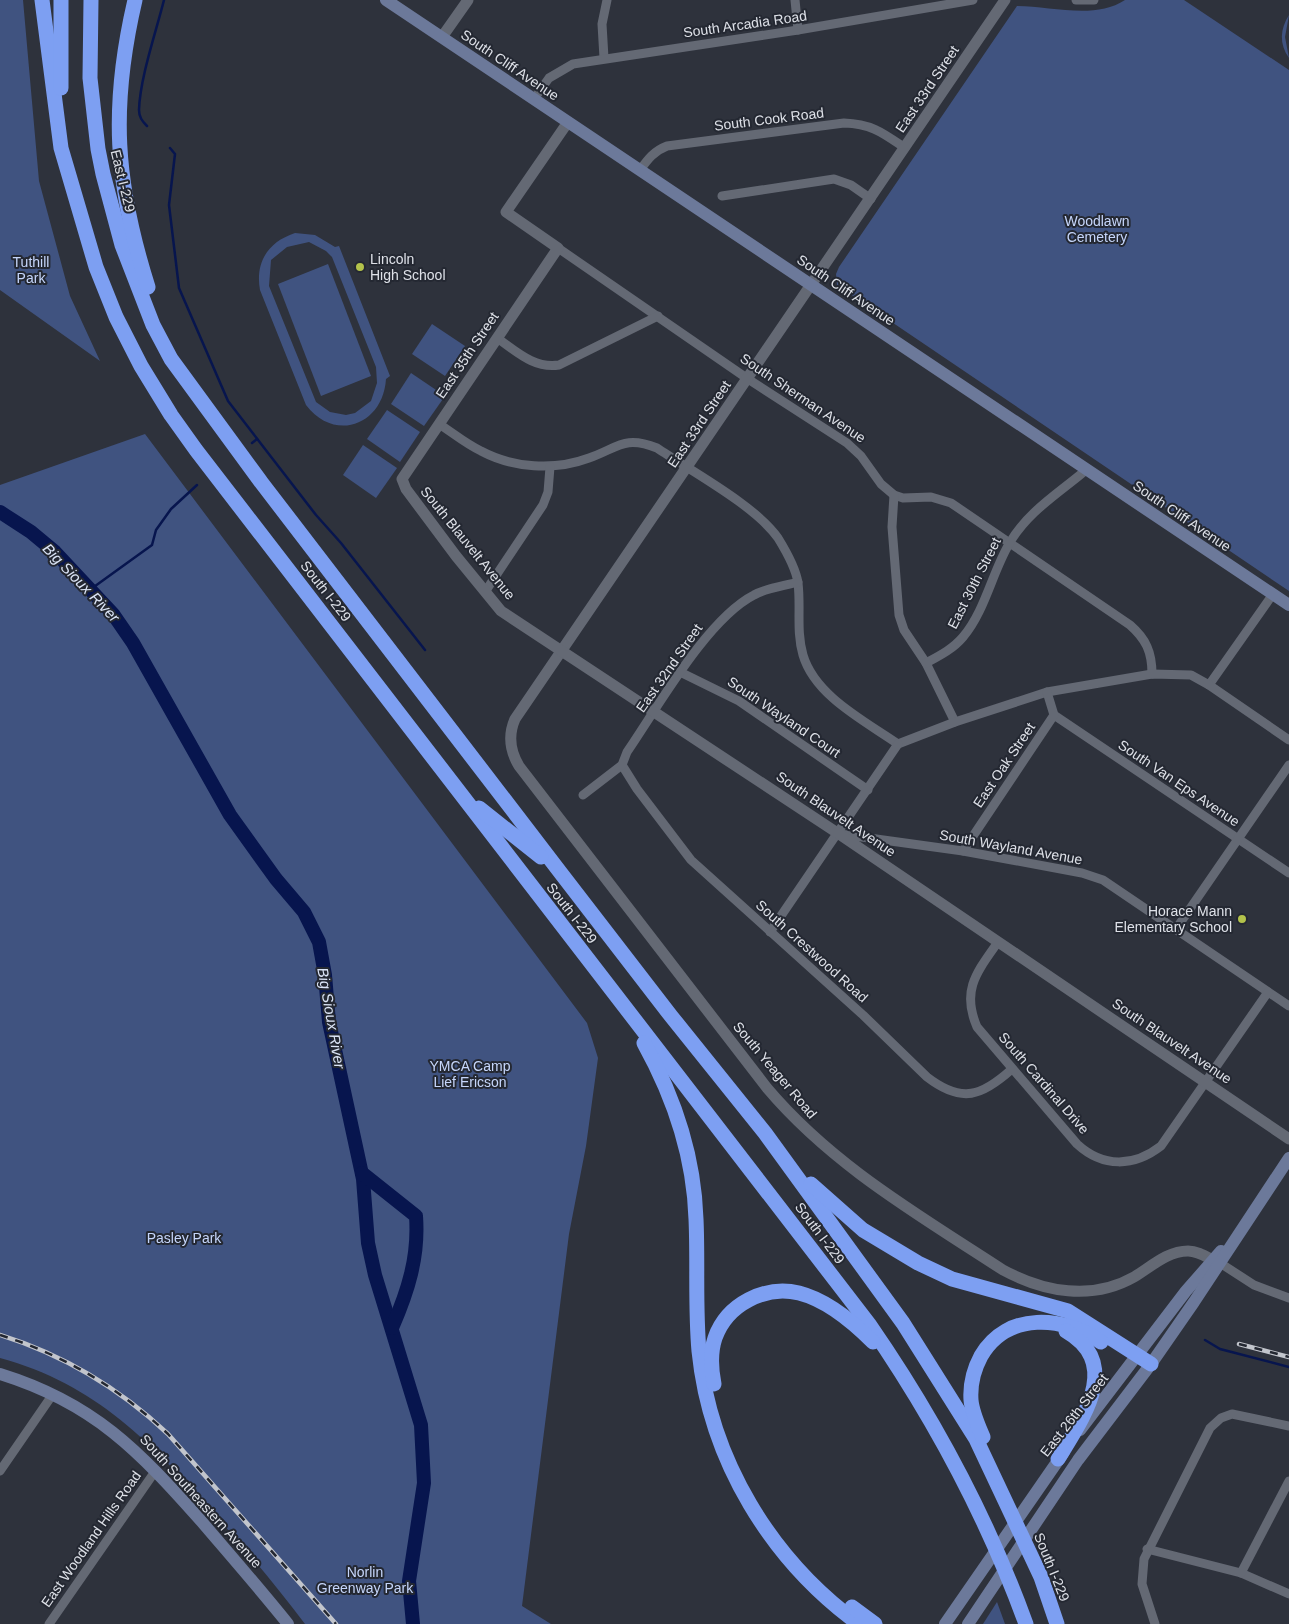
<svg xmlns="http://www.w3.org/2000/svg" width="1289" height="1624" viewBox="0 0 1289 1624" font-family="Arial,sans-serif">
	<rect width="100%" height="100%" fill="#2e323c"/>
	<!-- green -->
	<g fill="#405380" fill-rule="evenodd">
		<path d="M0 0H23L39 181 70 296 100 361 0 290Z"/>
		<path d="M1125 0H1184L1289 70V591L837 285 836 274 839 267 1017 6C1051 6 1095 20 1125 0Z"/>
		<path d="M1289 15 1285 37 1289 58C1279 44 1280 29 1289 15Z"/>
		<path d="M295 233 315 235 335 247 339 246 390 376 386 379C383 425 335 443 306 405L260 290C255 262 268 242 295 233ZM309 242 326 251 332 257 376 367 377 383 371 401 355 413 346 415 330 412 316 402 269 286 271 260 287 247Z"/>
		<path d="M328 264 371 376 321 396 278 284Z"/>
		<path d="M432 324 465 346 445 376 412 354Z"/>
		<path d="M411 373 445 396 424 426 391 404Z"/>
		<path d="M387 410 420 432 400 462 367 439Z"/>
		<path d="M145 434 587 1023 598 1058 586 1146 569 1234 522 1606 551 1624H305C277 1587 247 1551 216 1516 153 1444 96 1384 0 1358V485Z"/>
		<path d="M363 445 397 468 376 498 343 475Z"/>
		<path d="M997 1602 1005 1624H983Z"/>
	</g>
	<g fill="none" stroke-linecap="round" stroke-linejoin="round">
		<!-- stream -->
		<g stroke="#07154e" stroke-width="2.5">
			<path d="M147 126C142 121 139 117 139 110 140 78 156 32 164 0"/>
			<path d="M170 148 175 154 169 205 179 288 228 401 316 515 341 543 425 650"/>
			<path d="M252 443 257 439"/>
			<path d="M91 589 152 545 156 530 171 509 197 485"/>
			<path d="M1205 1340 1220 1349 1289 1367"/>
		</g>
		<!-- river -->
		<g stroke="#07154e" stroke-width="14">
			<path d="M0 512 31 532 55 552 113 614 133 643 230 815 276 879 304 912 319 942 325 975 329 1022 363 1179 368 1243 375 1275 421 1425 424 1483 409 1581 413 1624"/>
			<path d="M362 1173 416 1216C419 1257 408 1291 392 1328"/>
		</g>
		<!-- minor -->
		<g stroke="#646974" stroke-width="9">
			<path d="M795 0 798 30"/>
			<path d="M1076 0H1094"/>
			<path d="M604 58 602 24 607 0"/>
			<path d="M534 99 549 78 573 64 798 30 973 0"/>
			<path d="M640 170C648 159 654 151 667 146L844 123C872 124 883 133 905 148"/>
			<path d="M722 196 834 179 851 185 871 199"/>
			<path d="M558 248 748 379 847 443 861 456 881 484 894 495 903 498 931 497 951 503 1130 625C1146 639 1152 652 1152 674"/>
			<path d="M497 338C516 351 534 369 559 365L658 316"/>
			<path d="M439 424C453 433 466 444 481 451 513 468 554 471 589 458 618 448 624 435 657 448 691 471 756 506 778 538 786 551 796 568 798 583 801 607 796 631 803 655 815 696 865 721 898 744"/>
			<path d="M894 495 892 527 899 615 904 630 926 663 955 722"/>
			<path d="M485 592 543 505 548 492 550 467"/>
			<path d="M926 663C939 656 953 649 963 637 985 611 992 573 1009 544 1027 512 1059 493 1086 470"/>
			<path d="M682 673 739 701 868 790"/>
			<path d="M1209 685 1273 594"/>
			<path d="M1054 715 1289 873"/>
			<path d="M898 744 955 722 1047 692 1152 674 1191 675 1209 685 1289 740"/>
			<path d="M622 765 637 789 691 860 863 1015 927 1077C962 1104 982 1096 1012 1069"/>
			<path d="M583 795 622 765 627 752C658 707 707 619 754 595 766 588 784 586 798 582"/>
			<path d="M840 834 963 851 1082 873 1103 880 1289 1006"/>
			<path d="M963 851 1054 715 1047 692"/>
			<path d="M1176 929 1289 765"/>
			<path d="M770 932 898 744"/>
			<path d="M998 942C977 972 961 990 977 1027L1077 1144C1103 1168 1134 1167 1161 1146L1268 992"/>
			<path d="M1220 1263 1254 1285 1289 1298"/>
			<path d="M0 1471 53 1394"/>
			<path d="M1147 1549 1241 1573 1289 1594"/>
			<path d="M1241 1573 1289 1481"/>
			<path d="M49 1624 156 1470"/>
			<path d="M1155 1624 1142 1584 1144 1559 1210 1428 1221 1418 1232 1414 1289 1426"/>
		</g>
		<!-- tertiary -->
		<g stroke="#646974" stroke-width="11">
			<path d="M1005 0 515 719C508 735 510 751 519 766L767 1088C833 1166 919 1215 1003 1270 1044 1292 1092 1301 1134 1277 1151 1267 1167 1251 1188 1251 1200 1251 1209 1259 1219 1263"/>
			<path d="M442 37 468 0"/>
			<path d="M568 122 506 212 558 248 402 479 406 489 456 556 501 611 839 834 1289 1139"/>
		</g>
		<!-- secondary -->
		<g stroke="#6c799a" stroke-width="12">
			<path d="M386 0 1289 605"/>
			<path d="M0 1374C94 1403 139 1451 202 1522 231 1556 260 1589 288 1624"/>
			<path d="M1080 1430 1186 1291 1221 1251"/>
			<path d="M945 1624 1064 1452"/>
			<path d="M968 1624 1078 1460 1151 1364 1194 1302 1289 1158"/>
		</g>
		<!-- motorway -->
		<g stroke="#7d9ff2" stroke-width="15">
			<path d="M42 0 61 148 96 267 116 317 141 366 171 415 196 450 869 1324C934 1418 987 1517 1026 1624"/>
			<path d="M91 0 90 78 98 149 103 174 122 245 153 325 171 359 261 482 560 872 671 1016 765 1133 903 1323 976 1439 1041 1577 1057 1624"/>
			<path d="M135 0C110 107 115 183 148 287"/>
			<path d="M61 88V0"/>
			<path d="M479 808 541 857"/>
			<path d="M644 1043C674 1097 694 1156 696 1219 698 1263 695 1307 699 1351 710 1460 771 1560 859 1624"/>
			<path d="M811 1184 863 1230 918 1263 952 1279 1068 1311 1151 1364"/>
			<path d="M714 1384C711 1369 710 1353 715 1338 727 1304 765 1285 799 1293 827 1300 853 1322 873 1342"/>
			<path d="M983 1437C978 1425 972 1412 971 1400 970 1385 974 1369 981 1356 1007 1311 1064 1316 1101 1342"/>
			<path d="M1058 1459C1082 1419 1123 1364 1066 1331"/>
			<path d="M852 1607 875 1624"/>
		</g>
		<defs>
			<g id="rail">
				<path d="M0 1335C64 1355 119 1388 168 1434L336 1624"/>
				<path d="M1239 1344 1289 1357"/>
			</g>
		</defs>
		<!-- rail casing -->
		<use href="#rail" stroke="#c2c5cc" stroke-width="4.5"/>
		<!-- rail -->
		<use href="#rail" stroke="#242832" stroke-width="2.5" stroke-dasharray="8" stroke-linecap="butt"/>
	</g>
	<!-- markers -->
	<g fill="#b3c24b" stroke="#242832" stroke-width="2">
		<circle cx="360" cy="267" r="5"/>
		<circle cx="1242" cy="919" r="5"/>
	</g>
	<g text-anchor="middle" stroke-width="4" stroke-linejoin="round" paint-order="stroke">
		<!-- street labels -->
		<g font-size="14" fill="#dee1e8" stroke="#242832">
			<text transform="translate(745 24) rotate(-8)" y="5">South Arcadia Road</text>
			<text transform="translate(510 65) rotate(34)" y="5">South Cliff Avenue</text>
			<text transform="translate(927 89) rotate(-56)" y="5">East 33rd Street</text>
			<text transform="translate(769 119) rotate(-7)" y="5">South Cook Road</text>
			<text transform="translate(123 181) rotate(76)" y="5">East I-229</text>
			<text transform="translate(846 290) rotate(34)" y="5">South Cliff Avenue</text>
			<text transform="translate(467 355) rotate(-56)" y="5">East 35th Street</text>
			<text transform="translate(803 398) rotate(34)" y="5">South Sherman Avenue</text>
			<text transform="translate(699 424) rotate(-56)" y="5">East 33rd Street</text>
			<text transform="translate(1182 516) rotate(34)" y="5">South Cliff Avenue</text>
			<text transform="translate(468 543) rotate(51)" y="5">South Blauvelt Avenue</text>
			<text transform="translate(974 583) rotate(-63)" y="5">East 30th Street</text>
			<text transform="translate(326 591) rotate(52)" y="5">South I-229</text>
			<text transform="translate(669 668) rotate(-55)" y="5">East 32nd Street</text>
			<text transform="translate(784 717) rotate(34)" y="5">South Wayland Court</text>
			<text transform="translate(1004 765) rotate(-56)" y="5">East Oak Street</text>
			<text transform="translate(1179 783) rotate(34)" y="5">South Van Eps Avenue</text>
			<text transform="translate(836 814) rotate(34)" y="5">South Blauvelt Avenue</text>
			<text transform="translate(1011 847) rotate(10)" y="5">South Wayland Avenue</text>
			<text transform="translate(572 913) rotate(52)" y="5">South I-229</text>
			<text transform="translate(812 951) rotate(42)" y="5">South Crestwood Road</text>
			<text transform="translate(1172 1041) rotate(34)" y="5">South Blauvelt Avenue</text>
			<text transform="translate(775 1070) rotate(50)" y="5">South Yeager Road</text>
			<text transform="translate(1044 1083) rotate(49)" y="5">South Cardinal Drive</text>
			<text transform="translate(820 1233) rotate(53)" y="5">South I-229</text>
			<text transform="translate(1074 1415) rotate(-52)" y="5">East 26th Street</text>
			<text transform="translate(201 1501) rotate(48)" y="5">South Southeastern Avenue</text>
			<text transform="translate(91 1539) rotate(-55)" y="5">East Woodland Hills Road</text>
			<text transform="translate(1052 1567) rotate(68)" y="5">South I-229</text>
		</g>
		<!-- park labels -->
		<g font-size="14" fill="#c6d6fb" stroke="#242832">
			<text x="1097" y="226">Woodlawn<tspan x="1097" dy="16">Cemetery</tspan></text>
			<text x="31" y="267">Tuthill<tspan x="31" dy="16">Park</tspan></text>
			<text x="470" y="1071">YMCA Camp<tspan x="470" dy="16">Lief Ericson</tspan></text>
			<text x="184" y="1243">Pasley Park</text>
			<text x="365" y="1577">Norlin<tspan x="365" dy="16">Greenway Park</tspan></text>
		</g>
		<!-- poi labels -->
		<g font-size="14" fill="#dee1e8" stroke="#242832" text-anchor="start">
			<text x="370" y="264">Lincoln<tspan x="370" dy="16">High School</tspan></text>
			<text x="1232" y="916" text-anchor="end">Horace Mann<tspan x="1232" dy="16">Elementary School</tspan></text>
		</g>
		<!-- water labels -->
		<g font-size="15" font-style="italic" fill="#dce5f7" stroke="#242832">
			<text transform="translate(81 583) rotate(46)" y="5">Big Sioux River</text>
			<text transform="translate(331 1018) rotate(80)" y="5">Big Sioux River</text>
		</g>
	</g>
</svg>
